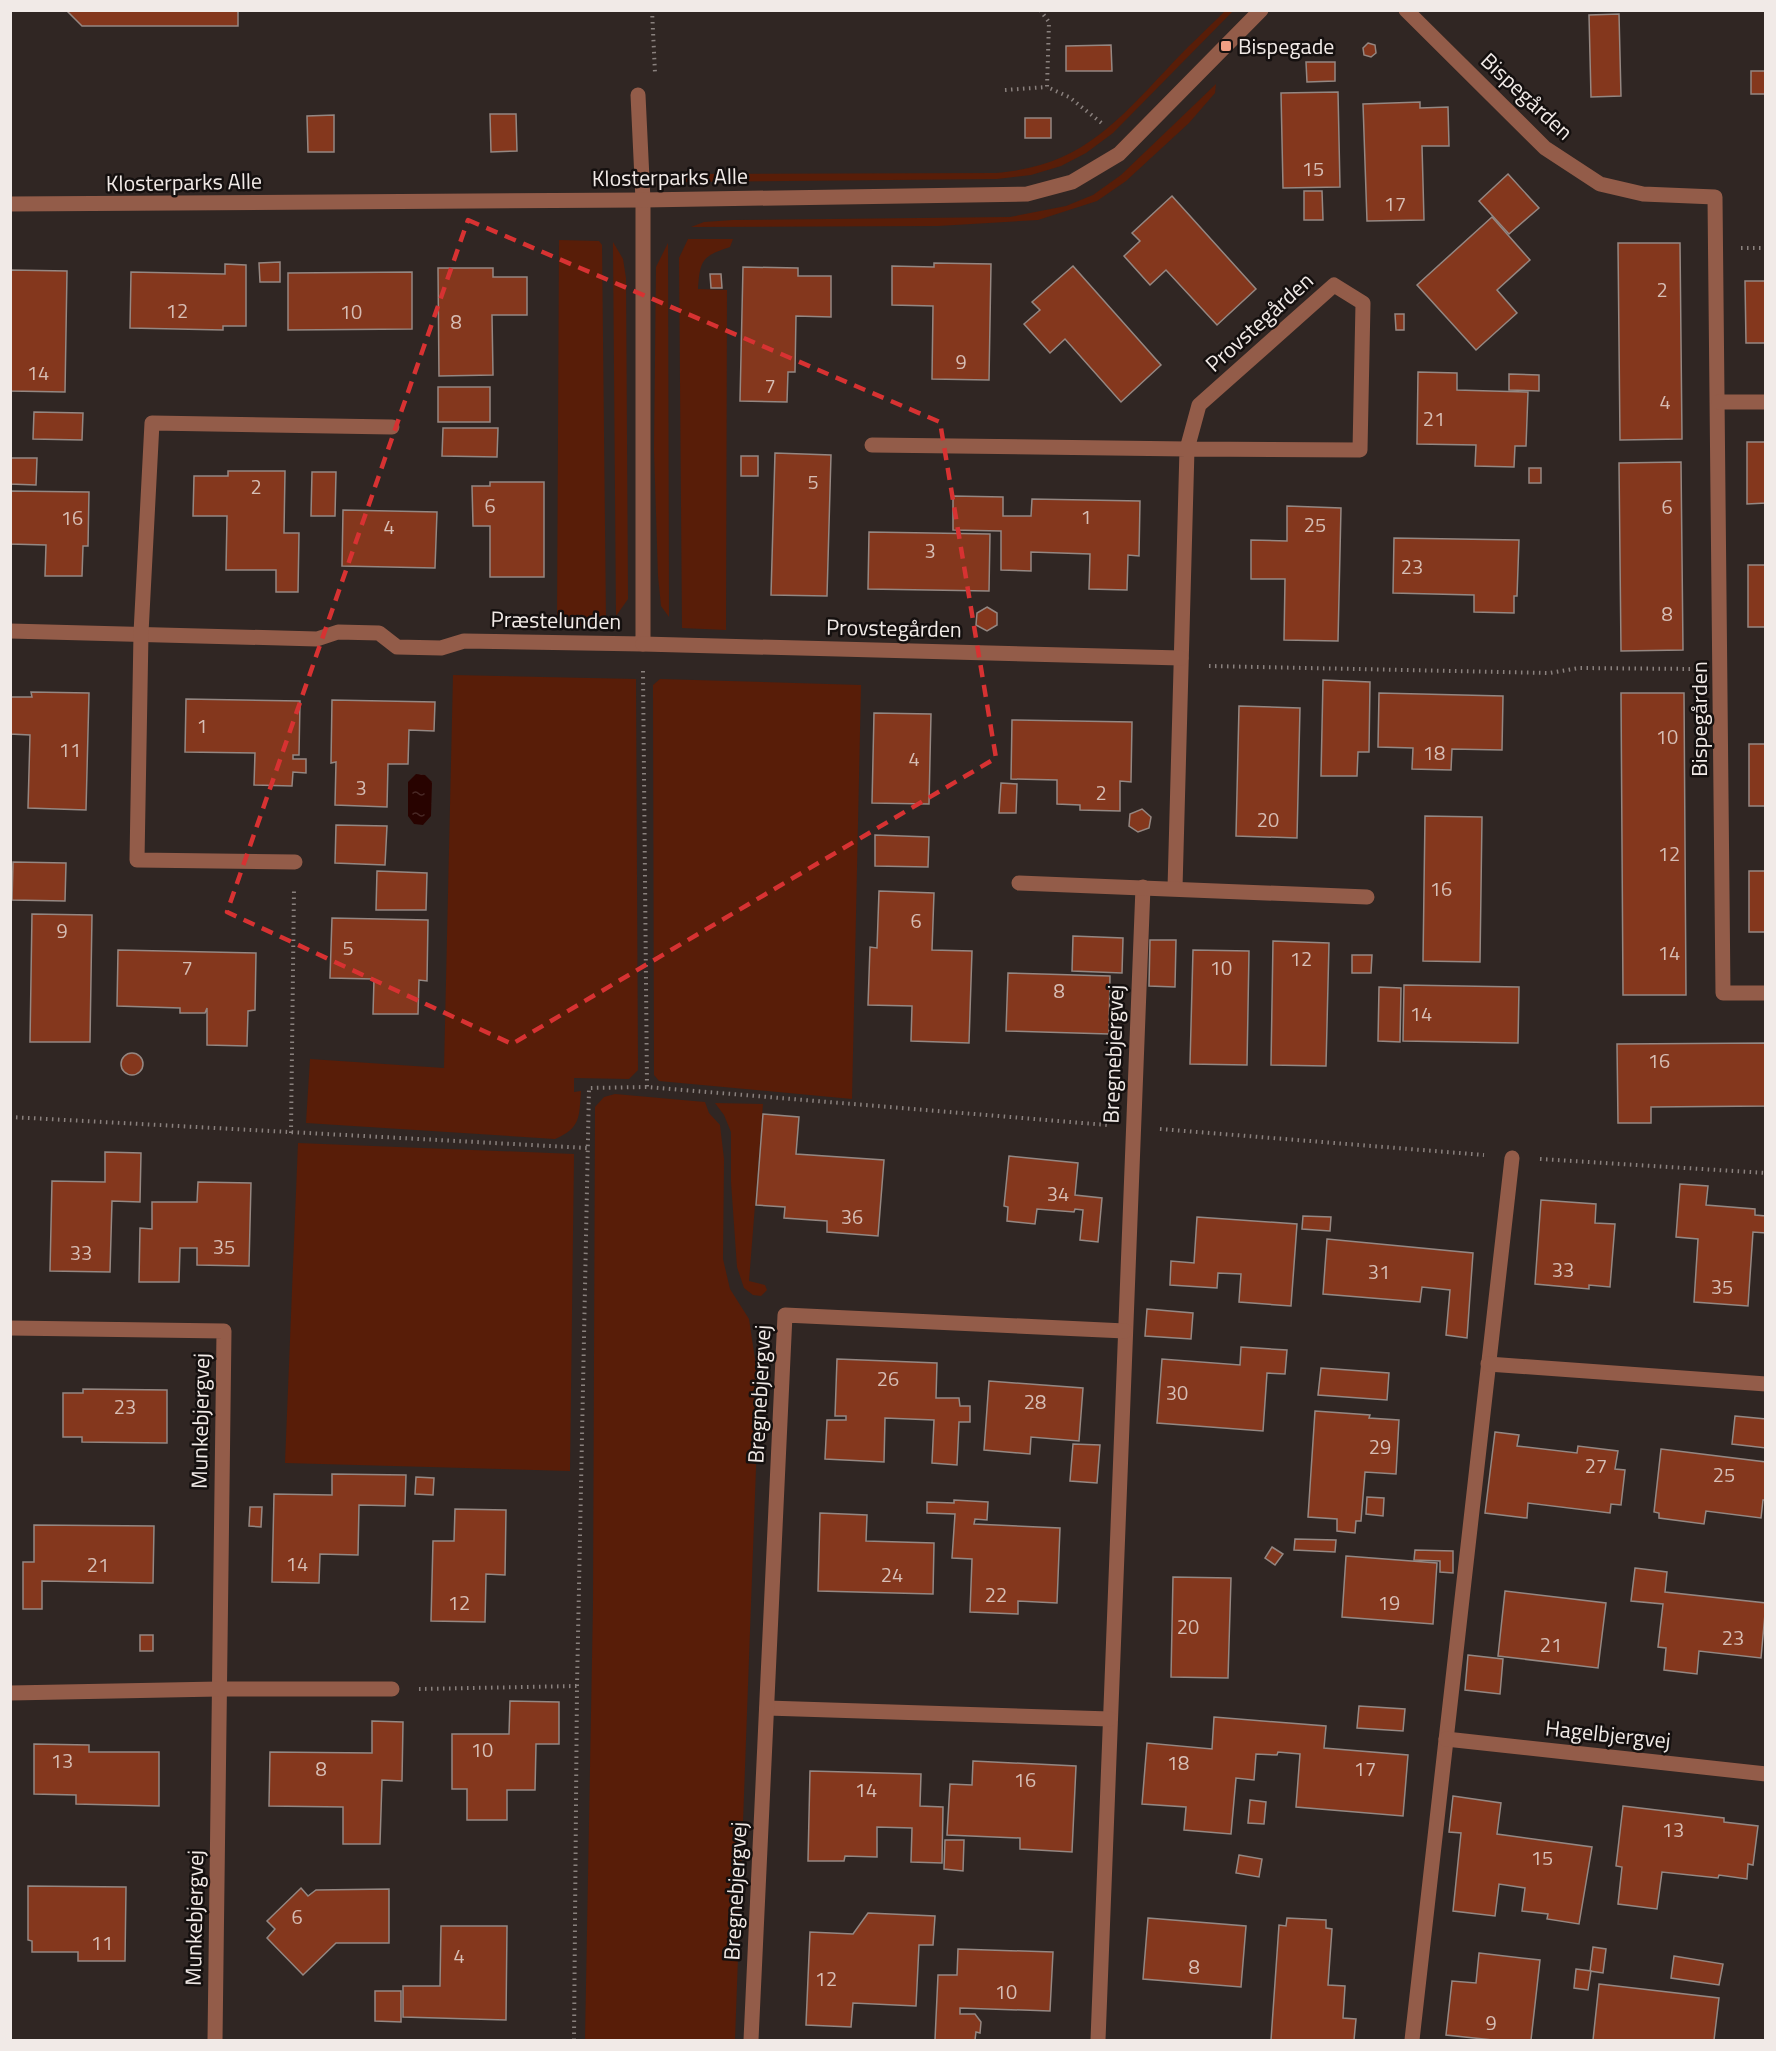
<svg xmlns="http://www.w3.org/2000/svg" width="1776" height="2051" viewBox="0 0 1776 2051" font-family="'Titillium Web',sans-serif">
	<defs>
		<pattern id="water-ripples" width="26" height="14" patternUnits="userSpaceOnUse" patternTransform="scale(1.5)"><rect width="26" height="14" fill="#280300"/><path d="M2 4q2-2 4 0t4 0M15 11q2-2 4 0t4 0" fill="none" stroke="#482825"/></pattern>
	</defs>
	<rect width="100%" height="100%" fill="#302623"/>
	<!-- grass -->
	<g fill="#581d08">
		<path d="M1225 11H1233L1113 133 1086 153 1061 166 1031 175 997 179 677 182V174L996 173C1079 166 1113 126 1167 69 1185 49 1206 30 1225 11Z"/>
		<path d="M1216 84 1215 93 1189 123 1126 181 1097 201 1038 220 938 226 691 227 704 222 733 220 1010 217 1066 206 1093 195 1121 175Z"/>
		<path d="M688 239H733L730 247C702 256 700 260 698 289L727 290 726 630 682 628 679 258Z"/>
		<path d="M559 240 599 241 602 245 606 622 597 627 557 626Z"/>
		<path d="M613 242 623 259 626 278 628 599 616 616Z"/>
		<path d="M668 243 669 617 661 606 658 576 654 450 656 267Z"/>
		<path d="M453 675 636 679 638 1070 629 1079 574 1078V1092L581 1091C579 1117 581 1128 555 1139L306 1123 310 1059 444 1068Z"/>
		<path d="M660 679 861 685 852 1099 659 1081 654 1075 653 685Z"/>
		<path d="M615 1094 705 1102 709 1113 720 1125 724 1159 723 1259 730 1289 749 1319 759 1386 735 2040H585L593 1604 595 1107 604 1097Z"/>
		<path d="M715 1103 763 1104 749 1281 765 1285 767 1290 761 1296 753 1295 744 1288 737 1267 731 1182V1132L724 1115Z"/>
		<path d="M298 1143 574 1154 570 1471 285 1463Z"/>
	</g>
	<!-- water -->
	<path fill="url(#water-ripples)" d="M416 774 425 775 432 782 431 816 423 825 414 824 408 816V782Z"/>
	<!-- building -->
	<g fill="#84371d" stroke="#948782" stroke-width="1.5">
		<path d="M66 10H238V26H82Z"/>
		<path d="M265 10H421L265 11Z"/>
		<path d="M1619 14 1621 96 1591 97 1589 15Z"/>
		<path d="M1368 43 1375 45 1376 53 1371 57 1364 55 1363 48Z"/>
		<path d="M1111 45 1112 71H1066V46Z"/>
		<path d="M1306 62H1335V81L1307 82Z"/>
		<rect x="1751" y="71" width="15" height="23"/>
		<path d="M1338 92 1340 187 1283 188 1281 93Z"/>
		<path d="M1420 102V108L1448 107 1449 146H1422L1424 220 1367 221 1363 104Z"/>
		<path d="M490 114H516L517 151 491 152Z"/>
		<path d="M334 115V152H308L307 116Z"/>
		<rect x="1025" y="118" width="26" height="20"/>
		<path d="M1508 174 1539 208 1509 234 1479 201Z"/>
		<path d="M1304 191H1322L1323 220H1304Z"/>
		<path d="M1172 196 1256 289 1217 325 1166 270 1150 285 1124 256 1140 241 1132 233Z"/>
		<path d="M1492 217 1530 260 1497 290 1517 313 1476 350 1417 285Z"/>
		<path d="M1618 243H1680L1682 439 1620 440Z"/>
		<path d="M280 262V282H260L259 263Z"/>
		<path d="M934 263 991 264 989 380 932 379 933 306 892 305V266L934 267Z"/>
		<path d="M225 264 246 265V326H223V330L130 328 131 272 225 274Z"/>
		<path d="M1073 266 1161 365 1121 402 1065 339 1050 353 1024 324 1040 310 1032 302Z"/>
		<path d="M743 267 798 268V276H831V317L796 316 795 372H788L787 402 740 401Z"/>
		<path d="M438 268H493V277H527V315H492L493 375 439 376Z"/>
		<path d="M11 270 67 271 65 392 10 391Z"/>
		<path d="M412 272V329L288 330V273Z"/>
		<path d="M710 274H721L722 288H711Z"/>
		<path d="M1745 281H1766V343H1746Z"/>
		<path d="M1395 314H1404V330H1396Z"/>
		<path d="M1418 372 1457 373V390L1528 392 1526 446H1515L1514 467 1475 466 1476 445 1417 444Z"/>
		<path d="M1509 374 1539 375V391L1509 390Z"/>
		<rect x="438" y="387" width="52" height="35"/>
		<path d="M34 412 83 413 82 440 33 439Z"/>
		<path d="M443 428H498L497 457 442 456Z"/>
		<path d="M1747 442H1766V503L1747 504Z"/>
		<path d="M775 453 831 455 827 596 771 595Z"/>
		<rect x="741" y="456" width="17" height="20"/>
		<path d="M10 458H37L36 485 10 484Z"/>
		<path d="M1681 462 1683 650 1621 651 1619 463Z"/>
		<rect x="1529" y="468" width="12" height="15"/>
		<path d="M228 471H285L284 533H299L298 592H276V570H226L227 516H193L194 476H228Z"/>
		<path d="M312 472H336L335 516H311Z"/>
		<path d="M490 482H544V577H490V526H473L472 486H490Z"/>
		<path d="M10 491 89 492 88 546H83L82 576H45L46 545 10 544Z"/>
		<path d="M953 496 1003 497V516H1031L1032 499 1140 501 1139 556 1128 555 1127 590 1089 589 1090 554 1031 552V571L1001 570V531L953 530Z"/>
		<path d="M1287 506 1341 508 1338 641 1284 640 1285 579H1251V540L1287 541Z"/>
		<path d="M343 510 437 512 435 568 342 566Z"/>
		<path d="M869 532 990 534 989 591 868 589Z"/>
		<path d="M1394 538 1519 540 1517 596H1514V613L1474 612V595L1393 593Z"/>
		<rect x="1748" y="565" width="18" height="62"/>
		<path d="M987 607 997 613V625L987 631 976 625 977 613Z"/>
		<path d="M1323 680 1370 682 1369 752H1358L1357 776H1321Z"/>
		<path d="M31 692 89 693 86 810 28 808 30 735 10 734V697H32Z"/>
		<path d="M1379 693 1503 696 1502 750 1452 749 1451 770 1412 769 1413 748 1378 747Z"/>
		<path d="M1621 693H1684L1686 995H1623Z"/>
		<path d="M186 699 300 701 299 755H293V759H306V773L293 772 292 786 254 785 255 753 185 752Z"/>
		<path d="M332 700 435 702 434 731 409 730 408 764H388L387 807 335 805 336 762 331 763Z"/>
		<path d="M1239 706 1300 708 1297 838 1236 836Z"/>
		<path d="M874 713 931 714 929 804 872 803Z"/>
		<path d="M1012 720 1132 722 1131 782 1120 781V811L1080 810V805L1057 804V780L1011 779Z"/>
		<rect x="1749" y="744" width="17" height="62"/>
		<path d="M1001 783 1017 784 1016 813H999Z"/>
		<path d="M1142 809 1151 817 1149 828 1138 832 1129 826 1130 814Z"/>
		<path d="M1425 816 1482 817 1480 962 1423 961Z"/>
		<path d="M336 825 387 826 385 865 335 863Z"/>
		<path d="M875 835 929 837 928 867 875 866Z"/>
		<path d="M13 862 66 863 65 901 12 900Z"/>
		<path d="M377 871 427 873 426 910H376Z"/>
		<rect x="1749" y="871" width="17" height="61"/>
		<path d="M879 891 934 893 932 950 972 951 969 1043 911 1041 912 1006 868 1005 870 947 877 948Z"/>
		<path d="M32 914 92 915 90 1042H30Z"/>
		<path d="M332 918 428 920 427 981 419 980 418 1014H373L374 979 330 978Z"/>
		<path d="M1073 936 1123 938 1122 973 1072 971Z"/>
		<path d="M1150 940H1176L1175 987 1149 986Z"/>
		<path d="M1273 941 1329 943 1326 1066 1271 1065Z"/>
		<path d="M118 950 256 953 255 1010 248 1011 247 1046 207 1045V1008L205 1013H180V1008L117 1006Z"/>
		<path d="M1193 950 1249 951 1247 1065 1190 1064Z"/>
		<path d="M1352 955H1372L1371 973H1352Z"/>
		<path d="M1008 973 1110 976 1109 1034 1006 1031Z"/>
		<path d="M1404 985 1519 987 1518 1043 1403 1041Z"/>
		<path d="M1379 987 1401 988 1400 1042 1378 1041Z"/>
		<path d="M1766 1043V1106L1651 1107V1123H1618L1617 1044Z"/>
		<circle cx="132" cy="1064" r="11"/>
		<path d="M763 1114 799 1117 796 1154 884 1160 878 1236 827 1232V1221L784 1218 785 1207 756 1205Z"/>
		<path d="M105 1152 141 1153 140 1202 112 1201 110 1272 50 1271 52 1181 105 1182Z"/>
		<path d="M1009 1156 1078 1163 1075 1195 1102 1198 1098 1242 1080 1240 1083 1210 1075 1209 1074 1212 1037 1209 1035 1224 1007 1221 1008 1207 1004 1206Z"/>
		<path d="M198 1182 251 1183 249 1266 197 1265V1248H180L179 1282H139L140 1228 152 1229V1202H197Z"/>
		<path d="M1680 1184 1708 1186 1706 1205 1755 1209V1215L1766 1216V1233L1753 1232 1748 1306 1694 1302 1698 1239 1676 1237Z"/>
		<path d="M1541 1200 1596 1204 1595 1223 1615 1224 1610 1287 1589 1285V1289L1535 1284Z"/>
		<path d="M1303 1216 1331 1217 1330 1231 1302 1229Z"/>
		<path d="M1197 1217 1297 1224 1291 1306 1239 1302 1241 1274 1218 1273 1217 1288 1170 1285 1171 1261 1194 1263Z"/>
		<path d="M1327 1239 1473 1253 1467 1338 1446 1335 1450 1290 1422 1287 1420 1302 1323 1294Z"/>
		<path d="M1147 1309 1193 1313 1191 1339 1145 1336Z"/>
		<path d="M1241 1347 1287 1350 1285 1374 1267 1373 1263 1431 1157 1423 1162 1359 1240 1365Z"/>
		<path d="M837 1359 937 1363 936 1398H959L960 1406H970V1422H959L957 1465 932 1463 934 1420 885 1418 884 1462 825 1459 827 1420H846V1416H835Z"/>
		<path d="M1321 1368 1389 1373 1387 1400 1318 1395Z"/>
		<path d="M989 1381 1083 1388 1079 1441 1031 1437 1030 1454 984 1450Z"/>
		<path d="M83 1389 167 1390V1443L82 1442V1437H63V1393H83Z"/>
		<path d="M1315 1411 1370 1415 1369 1418 1399 1420 1396 1474 1365 1472 1361 1521H1356L1355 1533 1337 1531V1519L1308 1517Z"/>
		<path d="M1735 1416 1766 1419V1448L1732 1444Z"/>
		<path d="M1495 1432 1519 1435 1517 1446 1577 1453 1578 1446 1618 1451 1615 1469 1625 1470 1621 1505 1611 1504 1610 1513 1528 1503 1527 1518 1485 1513Z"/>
		<path d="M1073 1444 1100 1445 1097 1483 1070 1481Z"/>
		<path d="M1661 1449 1766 1462V1500H1763L1761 1518 1706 1511 1704 1524 1659 1518V1513L1654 1512Z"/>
		<path d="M332 1474 406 1475 405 1506 359 1505 358 1555 320 1554 319 1583 272 1582 274 1494 332 1495Z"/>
		<path d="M416 1477 434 1478 433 1495 415 1494Z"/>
		<path d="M1367 1497 1384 1498 1383 1516 1366 1514Z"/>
		<path d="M954 1500 988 1502 987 1520 975 1519 974 1524 1060 1528 1057 1603 1018 1601V1614L970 1612 972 1559 952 1558 955 1514 927 1513V1502L954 1503Z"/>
		<path d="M250 1507H262L261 1527 249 1526Z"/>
		<path d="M455 1509 506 1510 505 1575 486 1574 485 1622 431 1621 433 1541H454Z"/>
		<path d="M820 1513 867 1515 866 1541 934 1543 933 1594 818 1591Z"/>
		<path d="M34 1525 154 1526 153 1583 42 1581V1609H23V1562H34Z"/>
		<path d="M1295 1539 1336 1540 1335 1552 1294 1550Z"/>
		<path d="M1272 1547 1283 1554 1275 1565 1265 1558Z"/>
		<path d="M1415 1550 1453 1551V1573L1440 1572V1561L1414 1560Z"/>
		<path d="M1346 1556 1437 1563 1433 1624 1342 1617Z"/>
		<path d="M1635 1568 1667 1572 1665 1592 1766 1603 1761 1658 1699 1651 1697 1674 1664 1670 1666 1648 1658 1647 1663 1604 1631 1601Z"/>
		<path d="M1173 1577 1231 1578 1228 1678 1171 1677Z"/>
		<path d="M1505 1591 1606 1603 1598 1668 1498 1656Z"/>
		<rect x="140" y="1635" width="13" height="16"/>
		<path d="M1468 1655 1503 1659 1500 1694 1465 1690Z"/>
		<path d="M510 1701 559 1702V1744H536L535 1790H507V1820H467V1789H452V1734H509Z"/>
		<path d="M1359 1706 1405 1709 1403 1731 1357 1728Z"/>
		<path d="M1214 1717 1326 1726 1324 1748 1408 1755 1403 1816 1296 1807 1300 1754 1278 1752 1277 1755 1256 1754 1254 1780 1236 1778 1231 1834 1184 1830 1186 1807 1142 1804 1147 1743 1212 1749Z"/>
		<path d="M372 1721 403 1722 402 1781 382 1780 380 1844H343V1807L269 1806 270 1752 372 1753Z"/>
		<path d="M34 1744 89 1745V1752H159V1806L76 1804V1795L34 1794Z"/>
		<path d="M973 1761 1076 1766 1072 1852 1020 1849V1838L947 1835 950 1784 972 1785Z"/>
		<path d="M810 1771 921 1774 920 1806 943 1807 942 1863 911 1862 912 1828 877 1827V1857L845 1856 844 1861H808Z"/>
		<path d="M1453 1796 1501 1803 1497 1834 1592 1847 1579 1924 1547 1919 1548 1914 1522 1911 1525 1888 1499 1884 1495 1916 1453 1911 1461 1833 1449 1832Z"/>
		<path d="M1250 1800 1266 1802 1264 1824 1248 1823Z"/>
		<path d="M1623 1806 1724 1818V1822L1758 1826 1753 1865 1748 1864 1747 1879 1719 1875 1718 1878 1662 1872 1657 1909 1618 1904 1622 1867 1616 1866Z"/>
		<path d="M945 1840H964L963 1871 944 1869Z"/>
		<path d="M1239 1855 1262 1859 1259 1877 1236 1873Z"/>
		<path d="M28 1886 126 1887 125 1961H78V1952H32V1941L28 1940Z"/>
		<path d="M301 1888 308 1896 316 1890 389 1889V1943H336L303 1975 267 1938 275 1929 267 1921Z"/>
		<path d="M868 1913 935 1916 933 1945H919L916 2006 853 2003 851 2027 806 2025 810 1932 853 1934Z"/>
		<path d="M1148 1918 1246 1926 1241 1987 1143 1979Z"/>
		<path d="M1287 1918 1326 1920V1928L1332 1929 1328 1985 1345 1986 1343 2018 1356 2019 1354 2040H1271L1279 1925 1286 1926Z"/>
		<path d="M441 1926H507L506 2020 403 2017V1986H440Z"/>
		<path d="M1593 1947 1606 1949 1603 1973 1590 1971Z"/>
		<path d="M958 1949 1053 1952 1050 2011 960 2008V2014H975L981 2022 980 2033 976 2032 975 2040H935L938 1975H957Z"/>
		<path d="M1479 1953 1540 1960 1531 2040H1493L1446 2035 1452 1981 1476 1983Z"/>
		<path d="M1674 1956 1723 1964 1719 1985 1671 1978Z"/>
		<path d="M1576 1969 1591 1971 1588 1990 1574 1988Z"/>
		<path d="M1599 1984 1719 1998 1714 2040H1593Z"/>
		<path d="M375 1991H401V2022L375 2021Z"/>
	</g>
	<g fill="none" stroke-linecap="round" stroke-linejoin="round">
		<!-- path -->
		<g stroke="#8a817e" stroke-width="4" stroke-dasharray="1.5 4.5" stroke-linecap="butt">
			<path d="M652 10 655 73"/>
			<path d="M1040 10 1049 22 1047 87 1069 97 1104 125"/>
			<path d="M1005 90 1047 87"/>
			<path d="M1741 248H1766"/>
			<path d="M1209 666 1549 673 1579 668 1693 669"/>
			<path d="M643 671 647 1087"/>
			<path d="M10 1117 587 1148"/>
			<path d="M1160 1129 1484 1155"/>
			<path d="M291 1133 294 888"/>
			<path d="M1540 1159 1766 1173"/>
			<path d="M419 1689 577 1686"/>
			<path d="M574 2040 577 1686 589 1088 647 1087 1107 1125"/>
		</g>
		<!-- service -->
		<g stroke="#935c49" stroke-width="15">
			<path d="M1098 2040 1143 887"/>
			<path d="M1412 2040 1512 1158"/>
		</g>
		<!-- minor -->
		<g stroke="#935c49" stroke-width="15">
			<path d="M1406 10 1545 148 1600 184 1643 194 1715 197 1723 993H1766"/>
			<path d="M1719 402H1766"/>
			<path d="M872 445 1187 449 1199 405 1334 285 1363 303 1360 450 1187 449 1175 888"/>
			<path d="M10 631 317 639 338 632 379 633 397 647 441 648 464 641 643 644V200L638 95"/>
			<path d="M643 644 1181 658"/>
			<path d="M295 862 137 860 141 633 152 423 392 427"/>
			<path d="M1019 883 1367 897"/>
			<path d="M10 1328 224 1331 215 2040"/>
			<path d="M1488 1364 1766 1384"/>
			<path d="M10 1693 219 1689H392"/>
			<path d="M767 1708 1110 1719"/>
			<path d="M1446 1739 1766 1774"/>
			<path d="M751 2040 785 1315 1125 1331"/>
		</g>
		<!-- tertiary -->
		<path stroke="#935c49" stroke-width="15" d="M10 204 643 200 1027 194 1072 182 1119 154 1261 10"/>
	</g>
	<!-- marked area -->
	<path fill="none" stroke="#d73232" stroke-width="4.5" stroke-dasharray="12 8" stroke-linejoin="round" d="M468 220 940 422 996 758 512 1044 227 912Z"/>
	<!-- markers -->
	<rect fill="#f39f83" stroke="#15100f" stroke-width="2" x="1220" y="40" width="12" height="12" rx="3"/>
	<g text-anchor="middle" stroke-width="5" stroke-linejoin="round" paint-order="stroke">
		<!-- number labels -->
		<g font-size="20" fill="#d6bdb4">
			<text x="1313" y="176">15</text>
			<text x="1395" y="211">17</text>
			<text x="1662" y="297">2</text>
			<text x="177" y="318">12</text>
			<text x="351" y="319">10</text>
			<text x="456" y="329">8</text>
			<text x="961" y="369">9</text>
			<text x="38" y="380">14</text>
			<text x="770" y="393">7</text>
			<text x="1665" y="409">4</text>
			<text x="1434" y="426">21</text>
			<text x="813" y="489">5</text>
			<text x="256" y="494">2</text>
			<text x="490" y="513">6</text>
			<text x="1667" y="514">6</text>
			<text x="1086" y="524">1</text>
			<text x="72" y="525">16</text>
			<text x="1315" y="532">25</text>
			<text x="389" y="534">4</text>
			<text x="930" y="558">3</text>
			<text x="1412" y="574">23</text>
			<text x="1667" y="621">8</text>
			<text x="202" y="733">1</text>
			<text x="1667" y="744">10</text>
			<text x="70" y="757">11</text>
			<text x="1434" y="760">18</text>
			<text x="914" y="766">4</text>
			<text x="361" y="795">3</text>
			<text x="1101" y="800">2</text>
			<text x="1268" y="827">20</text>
			<text x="1669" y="861">12</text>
			<text x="1441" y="896">16</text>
			<text x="916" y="928">6</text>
			<text x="62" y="938">9</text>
			<text x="348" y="955">5</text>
			<text x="1669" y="960">14</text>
			<text x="1301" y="966">12</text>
			<text x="187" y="975">7</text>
			<text x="1221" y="975">10</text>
			<text x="1059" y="998">8</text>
			<text x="1421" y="1021">14</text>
			<text x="1659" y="1068">16</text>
			<text x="1058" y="1201">34</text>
			<text x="852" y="1224">36</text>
			<text x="224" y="1254">35</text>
			<text x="81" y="1260">33</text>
			<text x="1563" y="1277">33</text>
			<text x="1379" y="1279">31</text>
			<text x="1722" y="1294">35</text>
			<text x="888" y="1386">26</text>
			<text x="1177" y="1400">30</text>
			<text x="1035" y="1409">28</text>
			<text x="125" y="1414">23</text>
			<text x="1380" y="1454">29</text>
			<text x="1596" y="1473">27</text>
			<text x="1724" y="1482">25</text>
			<text x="297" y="1571">14</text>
			<text x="98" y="1572">21</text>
			<text x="892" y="1582">24</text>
			<text x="996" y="1602">22</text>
			<text x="459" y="1610">12</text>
			<text x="1389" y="1610">19</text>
			<text x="1188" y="1634">20</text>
			<text x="1733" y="1645">23</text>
			<text x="1551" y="1652">21</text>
			<text x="482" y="1757">10</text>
			<text x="62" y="1768">13</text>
			<text x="1178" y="1770">18</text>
			<text x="321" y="1776">8</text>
			<text x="1365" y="1776">17</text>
			<text x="1025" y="1787">16</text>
			<text x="866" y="1797">14</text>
			<text x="1673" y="1837">13</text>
			<text x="1542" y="1865">15</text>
			<text x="297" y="1924">6</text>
			<text x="102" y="1950">11</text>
			<text x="459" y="1963">4</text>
			<text x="1194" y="1974">8</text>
			<text x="826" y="1986">12</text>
			<text x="1006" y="1999">10</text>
			<text x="1491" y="2030">9</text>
		</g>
		<!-- poi labels -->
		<g font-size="22" fill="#f1eae7" stroke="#15100f" text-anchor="start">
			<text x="1238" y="54">Bispegade</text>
		</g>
		<!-- street labels -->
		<g font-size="22" fill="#f1eae7" stroke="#15100f">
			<text transform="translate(1527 96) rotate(43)" y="8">Bispegården</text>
			<text transform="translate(670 177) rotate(-1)" y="8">Klosterparks Alle</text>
			<text transform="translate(184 182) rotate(-1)" y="8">Klosterparks Alle</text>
			<text transform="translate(1259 322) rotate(-42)" y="8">Provstegården</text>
			<text transform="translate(556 620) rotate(1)" y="8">Præstelunden</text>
			<text transform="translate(894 628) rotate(1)" y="8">Provstegården</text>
			<text transform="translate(1699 719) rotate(-90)" y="8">Bispegården</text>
			<text transform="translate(1113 1054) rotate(-88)" y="8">Bregnebjergvej</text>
			<text transform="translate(759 1394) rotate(-87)" y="8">Bregnebjergvej</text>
			<text transform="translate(200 1421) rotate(-89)" y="8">Munkebjergvej</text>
			<text transform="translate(1608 1734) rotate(6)" y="8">Hagelbjergvej</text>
			<text transform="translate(735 1891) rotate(-87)" y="8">Bregnebjergvej</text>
			<text transform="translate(194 1918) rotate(-89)" y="8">Munkebjergvej</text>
		</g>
	</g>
	<!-- border -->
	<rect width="1776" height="2051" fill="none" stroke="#f1eae7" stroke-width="24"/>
</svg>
